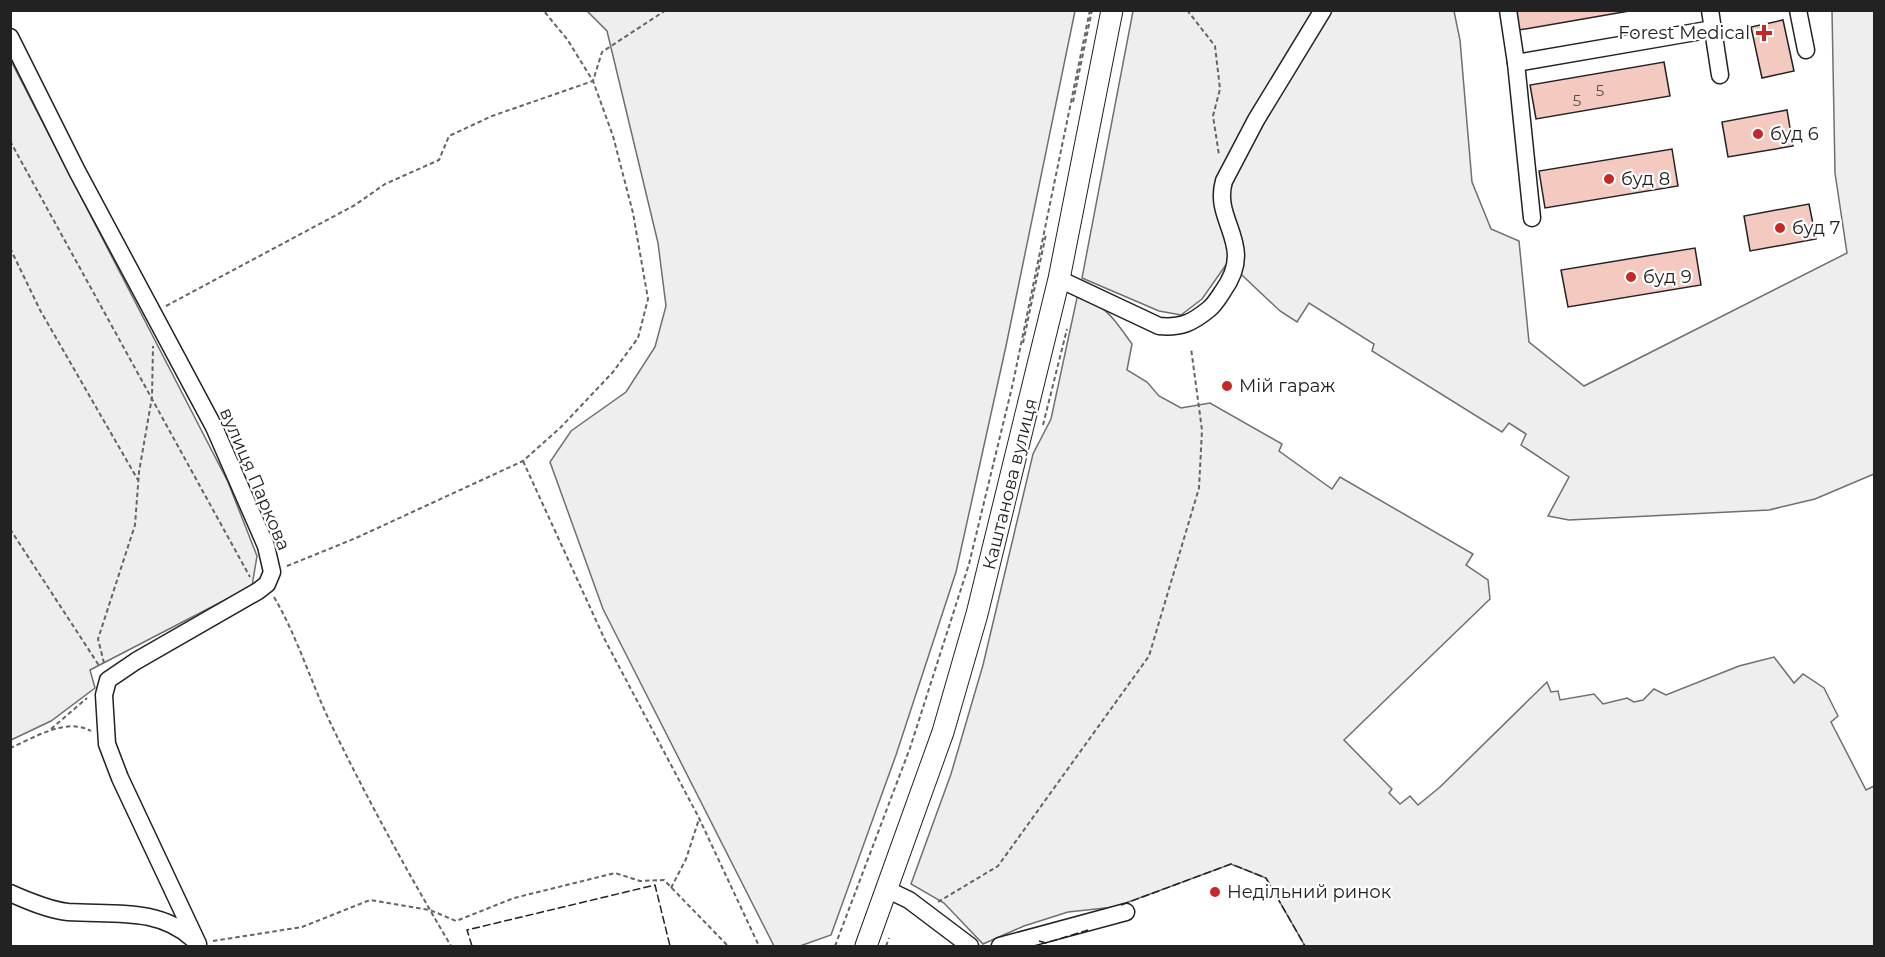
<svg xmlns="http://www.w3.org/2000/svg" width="1885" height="957" viewBox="0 0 1885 957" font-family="Montserrat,sans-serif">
	<rect width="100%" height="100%" fill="#fff"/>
	<!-- green -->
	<g fill="#eee" stroke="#6f6f6f" stroke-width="1.5">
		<path d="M587 11H1075L1006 346 956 572 896 755 831 935 800 946H774L603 609 550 462 571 431 626 392 655 347 666 306 658 243 607 31Z"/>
		<path d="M1133 11H1454L1460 40 1472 182 1491 229 1519 241 1529 342 1584 386 1847 253 1835 173 1832 11H1874V474L1815 499 1769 510 1569 520 1548 516 1569 477 1521 445 1526 434 1509 423 1502 432 1372 351 1374 344 1309 303 1297 322 1280 311 1228 262 1202 299 1181 315 1159 311 1082 278Z"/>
		<path d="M10 59 228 482 257 556 252 586 90 670 95 688 51 721 11 740Z"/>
		<path d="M1078 293C1085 301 1090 301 1099 306 1113 315 1123 332 1132 344L1127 370 1147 382 1159 396 1181 408 1210 403 1282 444 1279 451 1332 489 1340 477 1473 554 1466 565 1488 580 1490 599 1344 740 1392 789 1389 793 1400 804 1410 796 1418 805 1440 787 1547 682 1551 692 1558 691 1560 700 1594 694 1603 704 1627 698 1634 702 1643 700 1654 689 1666 695 1739 666 1774 657 1794 683 1803 674 1824 688 1838 716 1831 722 1866 790 1874 786V946H1305L1266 878 1231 864 1115 907 1068 912 1024 926 983 944 944 903 911 884 951 774 983 665 1033 454 1051 419Z"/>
	</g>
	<!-- building -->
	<g fill="#f3c9c0" stroke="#222" stroke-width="1.5">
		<path d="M1516 10H1635L1519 30Z"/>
		<path d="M1783 20 1794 71 1762 78 1751 27Z"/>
		<path d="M1664 62 1670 96 1536 119 1530 85Z"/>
		<path d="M1787 110 1793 146 1728 157 1722 122Z"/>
		<path d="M1672 149 1678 186 1545 208 1539 171Z"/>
		<path d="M1809 204 1816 239 1750 251 1744 216Z"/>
		<path d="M1695 248 1701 285 1568 307 1561 270Z"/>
	</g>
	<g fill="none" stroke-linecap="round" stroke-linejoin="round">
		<defs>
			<g id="minor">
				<path d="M1508 10 1516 63 1532 218"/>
				<path d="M1710 10 1720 75"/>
				<path d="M1798 10 1806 50"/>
				<path d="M10 37 77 171 214 427 266 546 272 572 267 584 258 591 136 661 108 680 104 695 107 744 120 778 198 944"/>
				<path d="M1516 63 1713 29"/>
				<path d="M1059 279 1159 326C1181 328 1192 323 1209 309 1215 304 1219 297 1223 291 1257 244 1212 222 1224 181L1256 120 1323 10"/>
				<path d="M886 889 909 900 970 946"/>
				<path d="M10 893C28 901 49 910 68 912 113 915 158 907 193 939"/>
				<path d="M1000 946 1126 912"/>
			</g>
			<path id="major" d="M866 946 943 732 977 614 1059 279 1112 10"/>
		</defs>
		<!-- minor casing -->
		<use href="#minor" stroke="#222" stroke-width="19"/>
		<!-- major casing -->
		<use href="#major" stroke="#222" stroke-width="23"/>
		<!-- path -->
		<g stroke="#646464" stroke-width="2" stroke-dasharray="4.5 3" stroke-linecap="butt">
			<path d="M1187 10 1215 46 1220 89 1213 116 1219 155"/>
			<path d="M1073 102 1092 10"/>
			<path d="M10 141 250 577"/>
			<path d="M10 248 40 310 138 480"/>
			<path d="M166 306 355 205 385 184 439 160 449 136 492 116 593 81 602 52 666 10"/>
			<path d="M1023 343 1046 234"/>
			<path d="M1043 425 1067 329"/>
			<path d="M523 461 605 640 699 818 759 946"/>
			<path d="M10 529 100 667"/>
			<path d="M287 566 356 538 523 461 561 427 613 372 638 338 648 299 633 213 613 136 593 81 567 39 543 10"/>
			<path d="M274 597C297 636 310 680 330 722 367 799 408 873 451 946"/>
			<path d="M104 663 98 639 135 525 139 472 152 397 153 346"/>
			<path d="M51 729 87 698"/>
			<path d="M10 748C34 738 66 717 91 731"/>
			<path d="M671 888 686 859 699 819"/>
			<path d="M938 902 998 866 1149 656 1199 488 1202 430 1191 348"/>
			<path d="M213 941 302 927 370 900 430 910 456 921 514 898 615 873 640 881 664 880 728 946"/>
			<path d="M835 946 910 748 969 564 1013 383 1090 10"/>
			<path d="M886 946 889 938"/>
		</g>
		<!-- minor -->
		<use href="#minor" stroke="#fff" stroke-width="16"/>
		<!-- major -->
		<use href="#major" stroke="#fff" stroke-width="21"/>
		<!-- fence -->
		<g stroke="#222" stroke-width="1.5" stroke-dasharray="8 3" stroke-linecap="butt">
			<path d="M1121 905 1231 864 1266 878 1305 946"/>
			<path d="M1039 941 1046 943 1088 930"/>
			<path d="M472 946 467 930 655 885 670 946"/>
		</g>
	</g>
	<!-- markers -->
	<g fill="#c62828" stroke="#fff" stroke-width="2">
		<path d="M1761 24h6v6h6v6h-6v6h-6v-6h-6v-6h6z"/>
		<circle cx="1758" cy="134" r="6"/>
		<circle cx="1609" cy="179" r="6"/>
		<circle cx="1780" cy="228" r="6"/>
		<circle cx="1631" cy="277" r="6"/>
		<circle cx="1227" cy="386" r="6"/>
		<circle cx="1215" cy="892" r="6"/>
	</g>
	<g text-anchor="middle" stroke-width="4.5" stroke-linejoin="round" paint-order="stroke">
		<!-- number labels -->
		<g font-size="15" fill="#564c4a">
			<text x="1600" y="96">5</text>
			<text x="1577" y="106">5</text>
		</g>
		<!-- poi labels -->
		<g font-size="18" fill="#222" stroke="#fff" text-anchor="start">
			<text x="1750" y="39" text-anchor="end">Forest Medical</text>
			<text x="1770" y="140">буд 6</text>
			<text x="1621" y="185">буд 8</text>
			<text x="1792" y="234">буд 7</text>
			<text x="1643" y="283">буд 9</text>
			<text x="1239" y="392">Мій гараж</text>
			<text x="1227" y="898">Недільний ринок</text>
		</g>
		<!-- street labels -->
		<g font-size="18" fill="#222" stroke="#fff">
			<text transform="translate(255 479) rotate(67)" y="6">вулиця Паркова</text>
			<text transform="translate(1010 484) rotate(-76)" y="6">Каштанова вулиця</text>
		</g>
	</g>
	<!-- border -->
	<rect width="1885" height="957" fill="none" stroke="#222222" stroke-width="24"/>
</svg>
